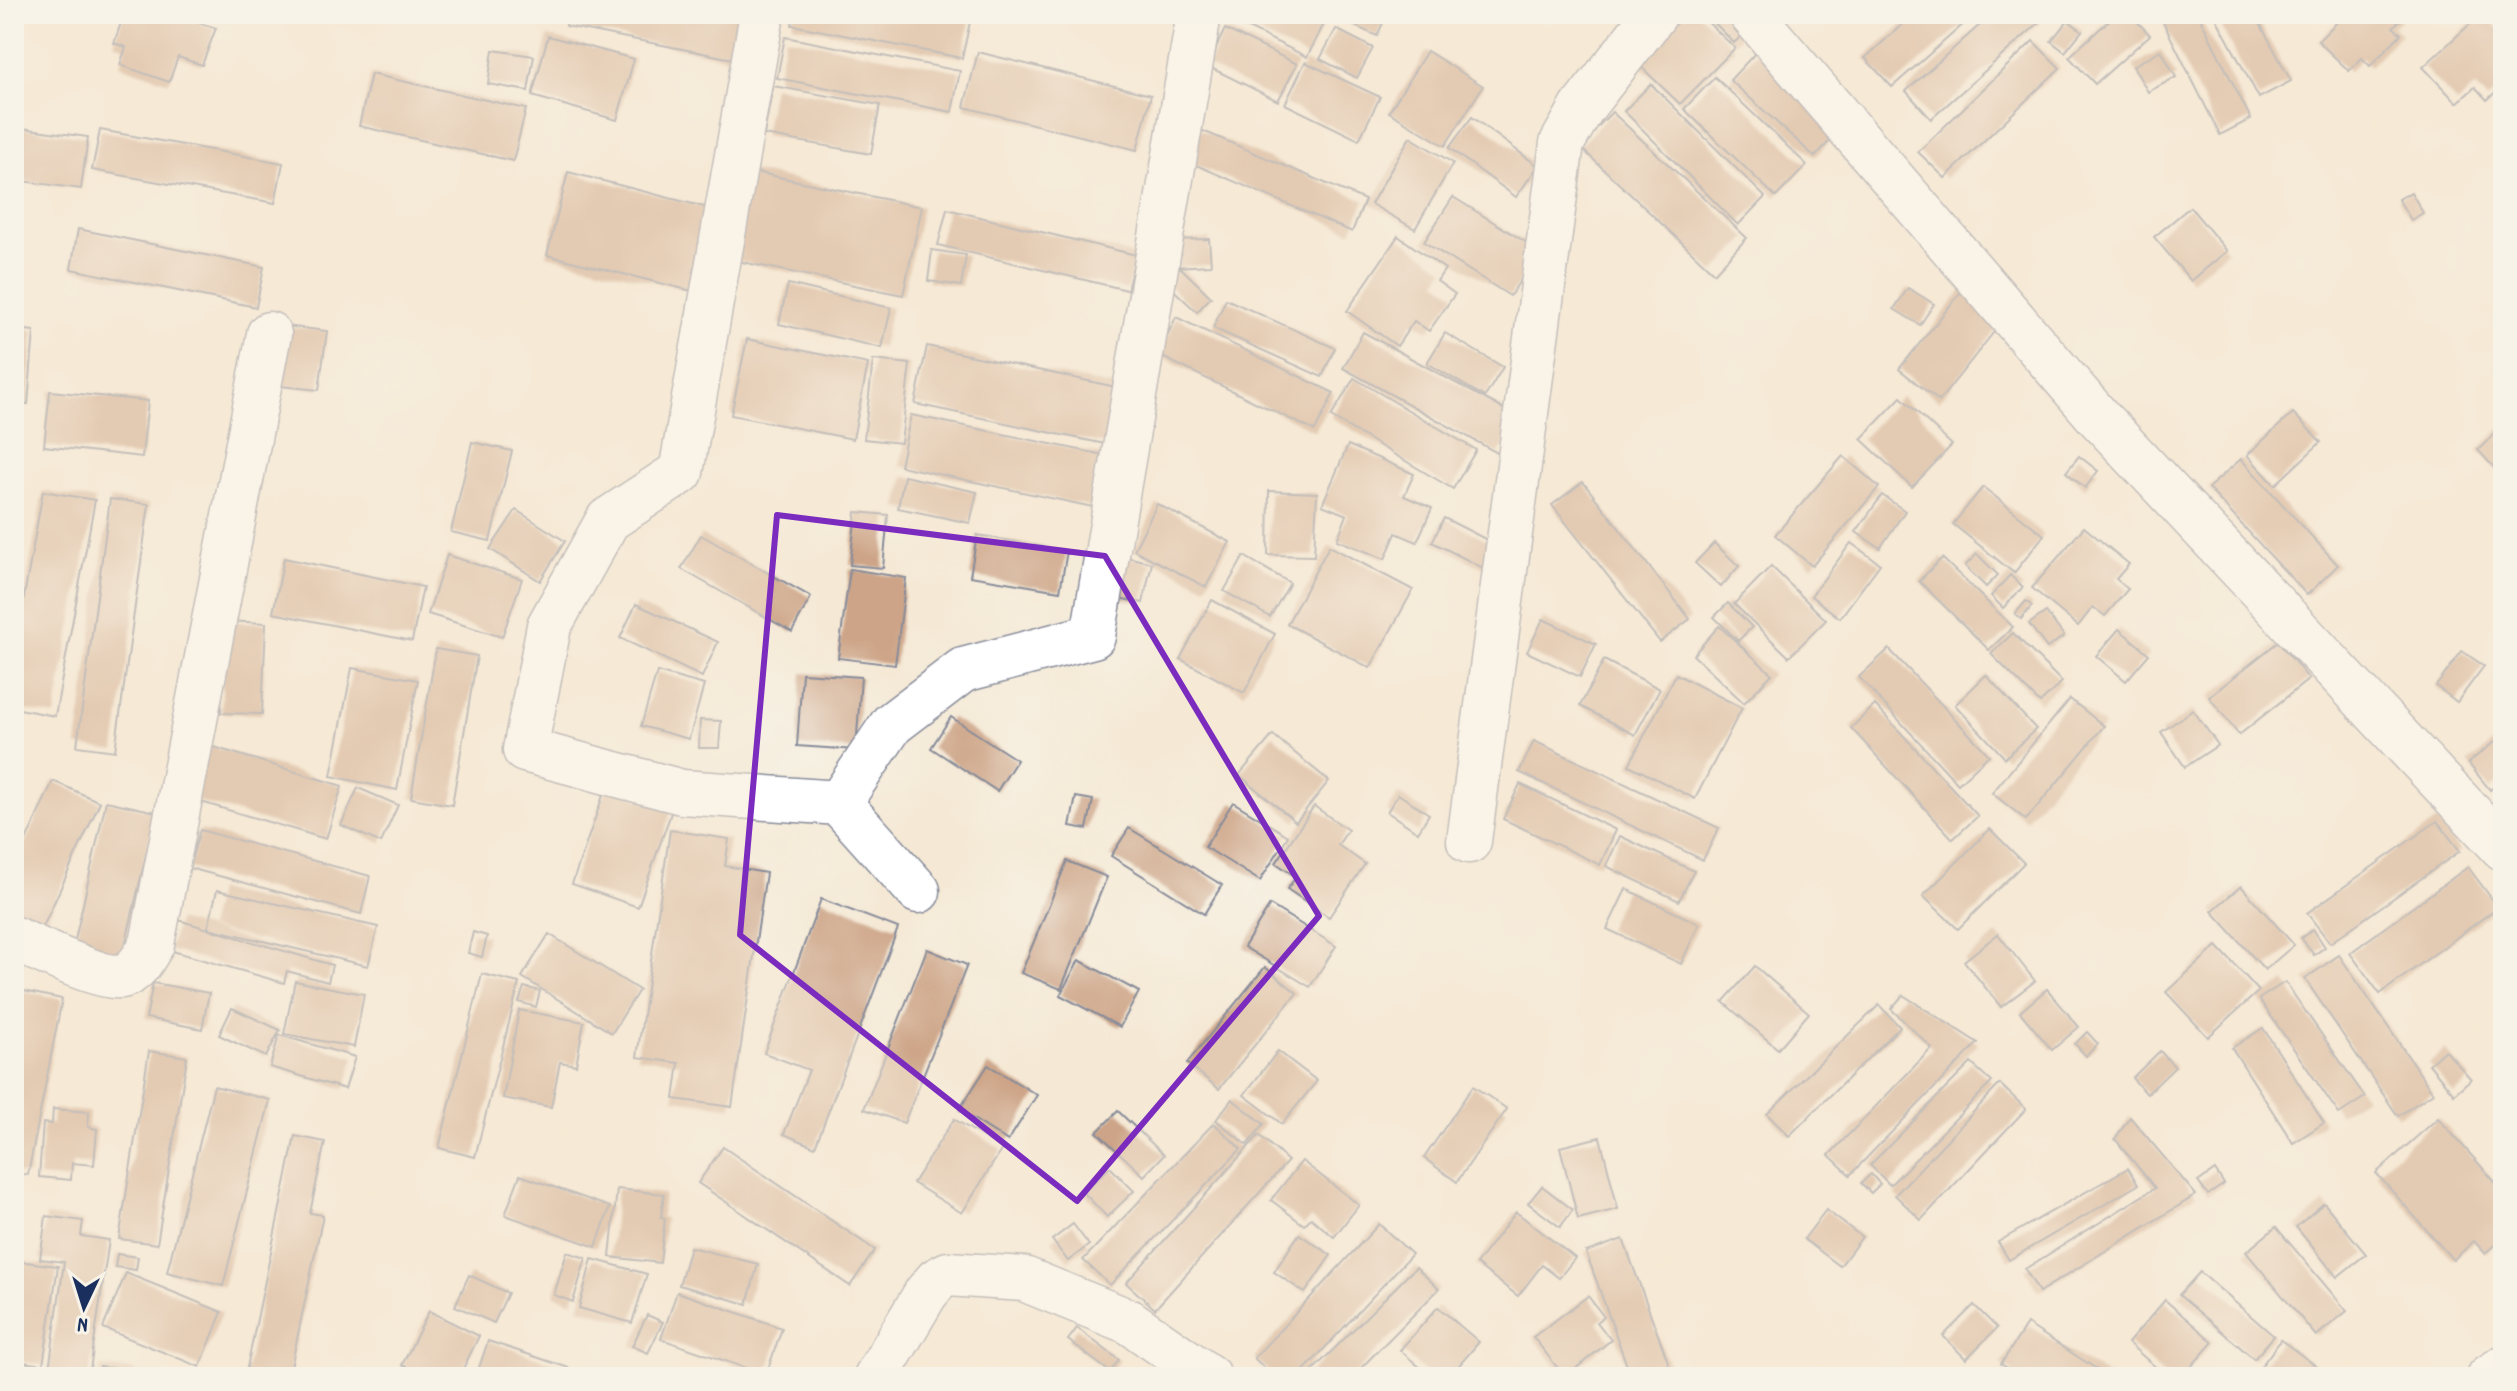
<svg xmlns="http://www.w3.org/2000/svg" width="2517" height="1391" viewBox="0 0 2517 1391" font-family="Dekko,sans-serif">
	<rect width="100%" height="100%" fill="#f7f3e8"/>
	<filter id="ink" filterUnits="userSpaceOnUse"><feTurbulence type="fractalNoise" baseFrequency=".0125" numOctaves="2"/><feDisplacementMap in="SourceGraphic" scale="16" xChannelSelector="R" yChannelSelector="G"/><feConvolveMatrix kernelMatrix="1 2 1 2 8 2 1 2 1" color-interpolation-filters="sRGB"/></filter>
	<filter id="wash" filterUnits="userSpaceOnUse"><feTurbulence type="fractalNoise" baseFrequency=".006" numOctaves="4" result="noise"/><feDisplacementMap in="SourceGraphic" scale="32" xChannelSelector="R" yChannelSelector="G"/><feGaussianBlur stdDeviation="1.8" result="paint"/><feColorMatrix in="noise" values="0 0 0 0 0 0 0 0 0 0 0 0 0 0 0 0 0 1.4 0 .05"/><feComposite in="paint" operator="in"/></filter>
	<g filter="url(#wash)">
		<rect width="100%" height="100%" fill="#f5e9d5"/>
		<g id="blocks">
			<!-- building -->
			<g fill="#cda487">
				<path d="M124 14H202L199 23 216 28 202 65 178 57 169 82 120 65 126 47 114 43Z"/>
				<path d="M568 14H747L738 60 566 26Z"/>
				<path d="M794 14H931L970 22 962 58 792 25Z"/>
				<path d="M990 14H1064L1063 22 990 19Z"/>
				<path d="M1240 14H1304L1324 24 1307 57 1236 22Z"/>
				<path d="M1328 14H1387L1377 36Z"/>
				<path d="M1679 14H1699L1735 48 1680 104 1634 60Z"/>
				<path d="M1706 14H1744L1754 24 1734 43Z"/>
				<path d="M1914 14H1975L1892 87 1865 58Z"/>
				<path d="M1992 14H2035L2041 21 1931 119 1906 91Z"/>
				<path d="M2116 14H2130L2150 35 2095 84 2069 57Z"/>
				<path d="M2159 14H2198L2251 119 2220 135Z"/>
				<path d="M2214 14H2255L2291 81 2259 98Z"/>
				<path d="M2345 14H2406L2393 27 2401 34 2370 66 2362 58 2349 71 2318 41Z"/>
				<path d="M2481 14H2485L2503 34V85L2487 100 2475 87 2457 103 2423 67Z"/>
				<path d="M2068 20 2082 31 2065 52 2051 41Z"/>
				<path d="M1225 29 1297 64 1278 101 1207 66Z"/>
				<path d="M1336 29 1373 48 1357 78 1320 59Z"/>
				<path d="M548 36 634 59 617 120 532 96Z"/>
				<path d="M785 37 960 71 952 112 777 78Z"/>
				<path d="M2033 41 2060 68 1945 178 1918 152Z"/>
				<path d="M1761 47 1845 124 1815 157 1730 80Z"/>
				<path d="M493 50 534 56 528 91 488 84Z"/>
				<path d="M2161 50 2176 77 2148 92 2133 66Z"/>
				<path d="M1427 51 1483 86 1445 146 1389 112Z"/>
				<path d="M978 52 1151 95 1137 150 964 107Z"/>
				<path d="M1305 62 1380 97 1359 140 1285 104Z"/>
				<path d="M371 74 526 109 513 161 359 126Z"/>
				<path d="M1715 77 1807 165 1776 197 1684 109Z"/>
				<path d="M1651 84 1765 197 1738 225 1624 111Z"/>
				<path d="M773 86 880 105 871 154 764 135Z"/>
				<path d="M1612 112 1747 238 1714 273 1579 146Z"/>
				<path d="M1472 117 1538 166 1516 197 1449 148Z"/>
				<path d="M14 127 88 137 81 189 14 180Z"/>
				<path d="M1196 128 1365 200 1352 232 1182 159Z"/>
				<path d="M100 130 283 163 275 203 92 170Z"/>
				<path d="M1410 137 1453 163 1415 229 1371 204Z"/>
				<path d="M750 171 922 207 903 295 732 260Z"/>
				<path d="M568 172 724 212 704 294 547 255Z"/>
				<path d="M2411 192 2423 213 2411 220 2398 199Z"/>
				<path d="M1453 197 1540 251 1510 296 1424 242Z"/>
				<path d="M2190 207 2227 251 2191 281 2154 237Z"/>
				<path d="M947 209 1136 255 1127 290 938 245Z"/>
				<path d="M78 229 264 267 256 307 71 269Z"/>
				<path d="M1398 236 1445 269 1437 281 1455 294 1429 331 1414 321 1397 346 1347 311Z"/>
				<path d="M1209 239 1211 265 1174 267 1172 240Z"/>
				<path d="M932 250 966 255 961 286 928 281Z"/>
				<path d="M1180 267 1211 297 1197 312 1165 282Z"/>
				<path d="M788 284 891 308 882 348 779 324Z"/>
				<path d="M1965 287 2005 318 1939 401 1899 369Z"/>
				<path d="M1908 288 1934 304 1920 325 1894 309Z"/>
				<path d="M1226 299 1335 348 1322 377 1213 328Z"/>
				<path d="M1176 317 1334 393 1315 431 1158 355Z"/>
				<path d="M277 325 327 331 319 390 270 385Z"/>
				<path d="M14 329 34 331 28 404 14 402Z"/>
				<path d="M1363 332 1520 418 1499 454 1343 368Z"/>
				<path d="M1445 333 1503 367 1485 397 1427 363Z"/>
				<path d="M747 339 868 364 853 439 731 415Z"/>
				<path d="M927 346 1116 387 1105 444 915 404Z"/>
				<path d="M873 360 910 364 901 443 864 439Z"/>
				<path d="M1354 378 1476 450 1453 489 1331 417Z"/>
				<path d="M50 391 148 401 142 457 44 446Z"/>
				<path d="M1901 397 1952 445 1912 487 1861 439Z"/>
				<path d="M2293 413 2321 442 2275 485 2247 455Z"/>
				<path d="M911 415 1104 455 1093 507 900 466Z"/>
				<path d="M2503 426V468L2498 472 2478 450Z"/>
				<path d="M472 442 512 451 490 541 451 532Z"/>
				<path d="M1348 445 1414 474 1404 496 1432 508 1417 542 1396 533 1385 559 1337 540 1347 515 1322 505Z"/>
				<path d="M1843 456 1879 487 1812 566 1775 535Z"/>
				<path d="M2079 456 2098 471 2085 488 2066 472Z"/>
				<path d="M2241 459 2338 565 2307 595 2208 488Z"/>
				<path d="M904 476 977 492 970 523 898 508Z"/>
				<path d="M1583 482 1690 619 1660 642 1552 505Z"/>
				<path d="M1983 487 2044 535 2014 573 1953 524Z"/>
				<path d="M43 491 95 500 55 716 14 708V652Z"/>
				<path d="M1269 491 1317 493 1314 556 1268 555Z"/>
				<path d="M1882 495 1905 511 1880 548 1856 532Z"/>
				<path d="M110 499 149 504 115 751 77 746Z"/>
				<path d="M1157 504 1230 542 1206 587 1134 550Z"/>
				<path d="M516 510 565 541 540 581 490 549Z"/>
				<path d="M856 512 888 515 883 568 850 565Z"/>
				<path d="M1444 518 1507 550 1495 574 1432 542Z"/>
				<path d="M2084 527 2129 564 2116 579 2128 589 2105 616 2093 607 2078 626 2032 588Z"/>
				<path d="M701 535 811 597 792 632 681 569Z"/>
				<path d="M977 535 1067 551 1060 591 970 576Z"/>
				<path d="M1714 543 1739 566 1721 587 1695 563Z"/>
				<path d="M1851 543 1880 564 1840 618 1811 596Z"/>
				<path d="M1329 546 1413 590 1370 668 1287 624Z"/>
				<path d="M1977 554 1998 575 1986 587 1965 566Z"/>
				<path d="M447 555 522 579 502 637 428 614Z"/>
				<path d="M1123 556 1152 563 1143 603 1113 597Z"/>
				<path d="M1244 556 1290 583 1270 617 1224 591Z"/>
				<path d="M284 558 423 587 412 641 273 613Z"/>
				<path d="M1942 558 2013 627 1989 650 1919 581Z"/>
				<path d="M1771 566 1826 620 1789 657 1734 604Z"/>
				<path d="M850 569 906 578 895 665 838 658Z"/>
				<path d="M2010 575 2023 587 2003 608 1991 596Z"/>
				<path d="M1212 600 1275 634 1244 693 1180 659Z"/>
				<path d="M2026 601 2032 606 2021 619 2015 614Z"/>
				<path d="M1728 603 1752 627 1738 641 1714 617Z"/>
				<path d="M636 604 718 642 702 677 620 638Z"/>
				<path d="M2046 612 2064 636 2047 648 2029 624Z"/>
				<path d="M1543 619 1596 644 1580 677 1527 652Z"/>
				<path d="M225 621 266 623 262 714 221 713Z"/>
				<path d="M1719 626 1772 674 1744 703 1693 655Z"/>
				<path d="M2119 629 2149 654 2126 681 2096 656Z"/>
				<path d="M2013 633 2062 682 2040 703 1991 654Z"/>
				<path d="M2278 642 2309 679 2239 735 2209 697Z"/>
				<path d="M436 649 477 656 452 805 411 798Z"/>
				<path d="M1889 649 1989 755 1958 784 1859 677Z"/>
				<path d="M2462 651 2484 666 2457 702 2436 686Z"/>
				<path d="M1604 660 1660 689 1635 735 1580 706Z"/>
				<path d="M352 668 418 680 397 790 331 776Z"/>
				<path d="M657 672 704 685 689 739 641 726Z"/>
				<path d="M802 673 861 677 856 750 797 746Z"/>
				<path d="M1676 674 1742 708 1695 799 1629 765Z"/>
				<path d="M1986 675 2036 729 2005 758 1955 705Z"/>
				<path d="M2070 699 2104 726 2026 820 1992 793Z"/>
				<path d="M1875 705 1978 816 1953 839 1851 728Z"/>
				<path d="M2193 710 2218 745 2185 767 2161 732Z"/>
				<path d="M951 717 1017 760 997 791 931 748Z"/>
				<path d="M700 720 721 721 719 748H699Z"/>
				<path d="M1273 735 1329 781 1296 822 1239 775Z"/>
				<path d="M2503 735V779L2490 790 2468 763Z"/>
				<path d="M1534 741 1719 828 1703 860 1519 772Z"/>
				<path d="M207 745 342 786 326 839 191 799Z"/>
				<path d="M53 781 100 802 33 949 14 940V867Z"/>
				<path d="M1520 784 1616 830 1600 865 1503 819Z"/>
				<path d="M606 787 672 810 638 907 572 884Z"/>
				<path d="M358 788 398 805 381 843 341 825Z"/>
				<path d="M1398 794 1429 814 1418 832 1387 812Z"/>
				<path d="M1076 797 1093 800 1087 829 1070 826Z"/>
				<path d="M106 801 156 812 122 959 73 949Z"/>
				<path d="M1233 802 1288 836 1260 881 1205 847Z"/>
				<path d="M1314 806 1348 830 1338 845 1365 864 1329 917 1287 889 1296 877 1276 863Z"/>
				<path d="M2437 821 2460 851 2330 943 2307 913Z"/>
				<path d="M1129 828 1222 885 1204 914 1111 856Z"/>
				<path d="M1990 829 2024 863 1958 929 1923 896Z"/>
				<path d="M200 830 370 876 361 914 189 868Z"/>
				<path d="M670 830 729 839 725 866 766 873 732 1107 674 1099 679 1063 637 1057Z"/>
				<path d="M1620 836 1694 871 1679 901 1606 866Z"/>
				<path d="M1067 861 1107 877 1061 989 1021 973Z"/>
				<path d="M2468 867 2498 907 2380 994 2350 953Z"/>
				<path d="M2241 886 2294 945 2265 970 2212 911Z"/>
				<path d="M1626 889 1699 924 1681 964 1607 929Z"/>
				<path d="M217 890 378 927 368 966 208 928Z"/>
				<path d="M821 899 898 928 815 1147 784 1134 809 1070 764 1053Z"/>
				<path d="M1270 905 1336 946 1310 987 1244 947Z"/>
				<path d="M178 920 332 965 328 982 287 971 284 983 169 950Z"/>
				<path d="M2313 929 2325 947 2314 955 2301 938Z"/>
				<path d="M473 932 487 936 482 957 468 953Z"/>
				<path d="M549 934 639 990 612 1033 522 977Z"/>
				<path d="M1998 934 2035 981 2001 1007 1964 961Z"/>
				<path d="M2217 946 2259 991 2208 1037 2166 992Z"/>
				<path d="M927 949 967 965 904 1123 864 1109Z"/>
				<path d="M2339 955 2433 1093 2398 1116 2305 979Z"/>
				<path d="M1079 960 1139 992 1120 1027 1060 995Z"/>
				<path d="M1755 966 1809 1013 1778 1049 1723 1002Z"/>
				<path d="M1265 967 1297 993 1219 1089 1187 1063Z"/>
				<path d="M482 974 519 983 475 1157 439 1148Z"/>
				<path d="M295 981 364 994 354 1047 284 1034Z"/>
				<path d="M2285 982 2365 1097 2339 1114 2259 999Z"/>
				<path d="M153 983 209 993 202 1029 146 1018Z"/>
				<path d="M524 987 540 991 536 1007 519 1002Z"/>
				<path d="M14 989 62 999 28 1175 14 1173Z"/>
				<path d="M2047 989 2079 1027 2052 1050 2020 1012Z"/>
				<path d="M1903 995 1978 1043 1850 1175 1829 1155 1932 1048 1891 1009Z"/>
				<path d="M1879 1005 1900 1027 1789 1136 1767 1114Z"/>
				<path d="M232 1008 280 1030 266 1057 219 1035Z"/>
				<path d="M519 1010 584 1022 576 1065 560 1062 551 1107 503 1098Z"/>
				<path d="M2263 1028 2324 1123 2293 1143 2232 1048Z"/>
				<path d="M2087 1032 2098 1044 2086 1056 2075 1044Z"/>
				<path d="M279 1035 355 1057 345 1089 270 1067Z"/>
				<path d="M2445 1050 2471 1079 2454 1094 2429 1064Z"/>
				<path d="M149 1051 187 1057 157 1244 119 1239Z"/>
				<path d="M1278 1051 1317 1081 1282 1124 1244 1095Z"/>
				<path d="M2160 1051 2175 1067 2147 1094 2132 1078Z"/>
				<path d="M1971 1063 1992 1082 1890 1185 1870 1165Z"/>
				<path d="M988 1065 1037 1095 1008 1141 959 1110Z"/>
				<path d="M2000 1084 2026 1109 1921 1220 1895 1195Z"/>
				<path d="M214 1086 270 1100 223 1286 167 1272Z"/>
				<path d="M1473 1086 1507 1109 1457 1182 1424 1158Z"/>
				<path d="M1232 1099 1264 1124 1247 1145 1216 1120Z"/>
				<path d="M53 1109 89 1112 88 1127 97 1129 94 1165 72 1163 71 1180 39 1177 43 1123 52 1124Z"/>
				<path d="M1118 1111 1164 1155 1144 1176 1097 1132Z"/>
				<path d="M2130 1117 2196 1195 2039 1292 2025 1269 2155 1188 2115 1139Z"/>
				<path d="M2438 1118 2503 1191V1216L2496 1222 2503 1229V1238L2485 1253 2474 1241 2453 1260 2376 1173Z"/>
				<path d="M954 1119 1002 1149 962 1213 913 1183Z"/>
				<path d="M1214 1123 1241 1149 1110 1285 1083 1260Z"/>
				<path d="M1259 1135 1288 1161 1155 1309 1126 1283Z"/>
				<path d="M295 1136 325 1142 310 1213 323 1215 289 1377H245Z"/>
				<path d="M1600 1137 1618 1209 1578 1219 1560 1147Z"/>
				<path d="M723 1147 875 1250 850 1286 698 1183Z"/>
				<path d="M1302 1161 1359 1205 1334 1237 1311 1218 1304 1225 1271 1200Z"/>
				<path d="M1110 1167 1134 1191 1107 1217 1083 1192Z"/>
				<path d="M2128 1168 2138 1185 2009 1260 1998 1242Z"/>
				<path d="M2215 1170 2224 1184 2208 1195 2198 1182Z"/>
				<path d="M1871 1174 1880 1184 1871 1193 1861 1183Z"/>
				<path d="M520 1175 610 1207 596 1247 505 1215Z"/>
				<path d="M1542 1186 1573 1210 1560 1227 1528 1203Z"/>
				<path d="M617 1189 664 1194 661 1217 665 1218 660 1263 610 1257Z"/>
				<path d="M2324 1203 2366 1254 2337 1277 2296 1227Z"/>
				<path d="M1826 1210 1862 1237 1840 1266 1804 1239Z"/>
				<path d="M1516 1212 1575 1258 1559 1278 1542 1265 1518 1296 1476 1264Z"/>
				<path d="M46 1216 83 1221 81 1236 109 1240 89 1377H48L64 1262 40 1259Z"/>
				<path d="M1073 1224 1089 1245 1068 1261 1052 1240Z"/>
				<path d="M1379 1224 1412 1254 1298 1377H1274L1254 1358Z"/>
				<path d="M2276 1227 2347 1311 2316 1336 2246 1252Z"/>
				<path d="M1299 1234 1331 1255 1305 1293 1274 1272Z"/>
				<path d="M1623 1239 1672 1373 1660 1377H1631L1586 1252Z"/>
				<path d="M690 1247 758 1264 747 1304 679 1285Z"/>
				<path d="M567 1252 586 1258 573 1302 554 1295Z"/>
				<path d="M117 1254 138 1257 136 1270 115 1267Z"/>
				<path d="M592 1259 647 1274 632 1323 579 1308Z"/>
				<path d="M18 1261 58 1266 43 1365 14 1361V1286Z"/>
				<path d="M1416 1267 1439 1289 1352 1377H1306Z"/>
				<path d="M2200 1272 2274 1336 2254 1359 2179 1295Z"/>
				<path d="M126 1273 222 1312 200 1367 103 1328Z"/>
				<path d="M469 1275 508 1293 494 1323 455 1306Z"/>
				<path d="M677 1292 782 1328 766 1375 661 1339Z"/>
				<path d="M1588 1296 1604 1317 1597 1322 1611 1340 1565 1377 1533 1337Z"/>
				<path d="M2165 1300 2213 1342 2182 1377H2167L2128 1343Z"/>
				<path d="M1974 1305 1997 1328 1966 1359 1943 1336Z"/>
				<path d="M1438 1307 1479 1342 1449 1377H1431L1400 1350Z"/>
				<path d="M429 1311 479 1336 459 1377H427L402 1365Z"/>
				<path d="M647 1315 663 1322 648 1353 632 1346Z"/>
				<path d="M2027 1324 2109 1377H2022L2001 1364Z"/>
				<path d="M1077 1328 1119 1360 1110 1372 1068 1340Z"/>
				<path d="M2281 1340 2320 1369 2314 1377H2253Z"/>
				<path d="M488 1341 593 1376V1377H476Z"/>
				<path d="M100 1367 135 1370V1377H100Z"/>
			</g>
		</g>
	</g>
	<g filter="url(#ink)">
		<use href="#blocks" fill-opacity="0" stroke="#888c9a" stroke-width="2"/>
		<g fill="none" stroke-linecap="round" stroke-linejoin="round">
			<defs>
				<g id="minor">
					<path d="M762 14 681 472 608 520 549 626 525 750 682 792 839 803 918 891"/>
					<path d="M1751 14 2098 417 2503 848"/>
					<path d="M839 803 892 724 963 670 1093 636 1199 14"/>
					<path d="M1469 841 1562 143 1582 108 1655 14"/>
					<path d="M14 939C35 947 103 981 122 976 137 972 145 956 152 944L269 334"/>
					<path d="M876 1377 926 1293 937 1280 948 1274 1024 1279 1130 1322 1209 1377"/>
					<path d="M2489 1377 2503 1368"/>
				</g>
			</defs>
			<!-- minor casing -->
			<use href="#minor" stroke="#888c9a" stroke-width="47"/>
			<!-- minor -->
			<use href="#minor" stroke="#fff" stroke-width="44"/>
		</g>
	</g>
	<!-- marked area -->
	<path d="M0 0H2517V1391H0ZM777 515 1105 556 1319 916 1077 1201 740 935Z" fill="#f5e9d5" fill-opacity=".55" fill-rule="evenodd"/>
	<path fill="none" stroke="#7b2cbf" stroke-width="6" stroke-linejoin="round" d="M777 515 1105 556 1319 916 1077 1201 740 935Z"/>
	<!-- margin -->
	<rect width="2517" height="1391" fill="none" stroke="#f7f3e8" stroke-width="48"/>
	<!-- north arrow -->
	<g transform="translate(84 1307) rotate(184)" stroke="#f7f3e8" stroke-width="6" paint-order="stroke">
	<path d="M0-6L14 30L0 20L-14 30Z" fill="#1b2f5e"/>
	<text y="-12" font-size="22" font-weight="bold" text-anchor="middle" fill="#1b2f5e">N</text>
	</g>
</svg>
